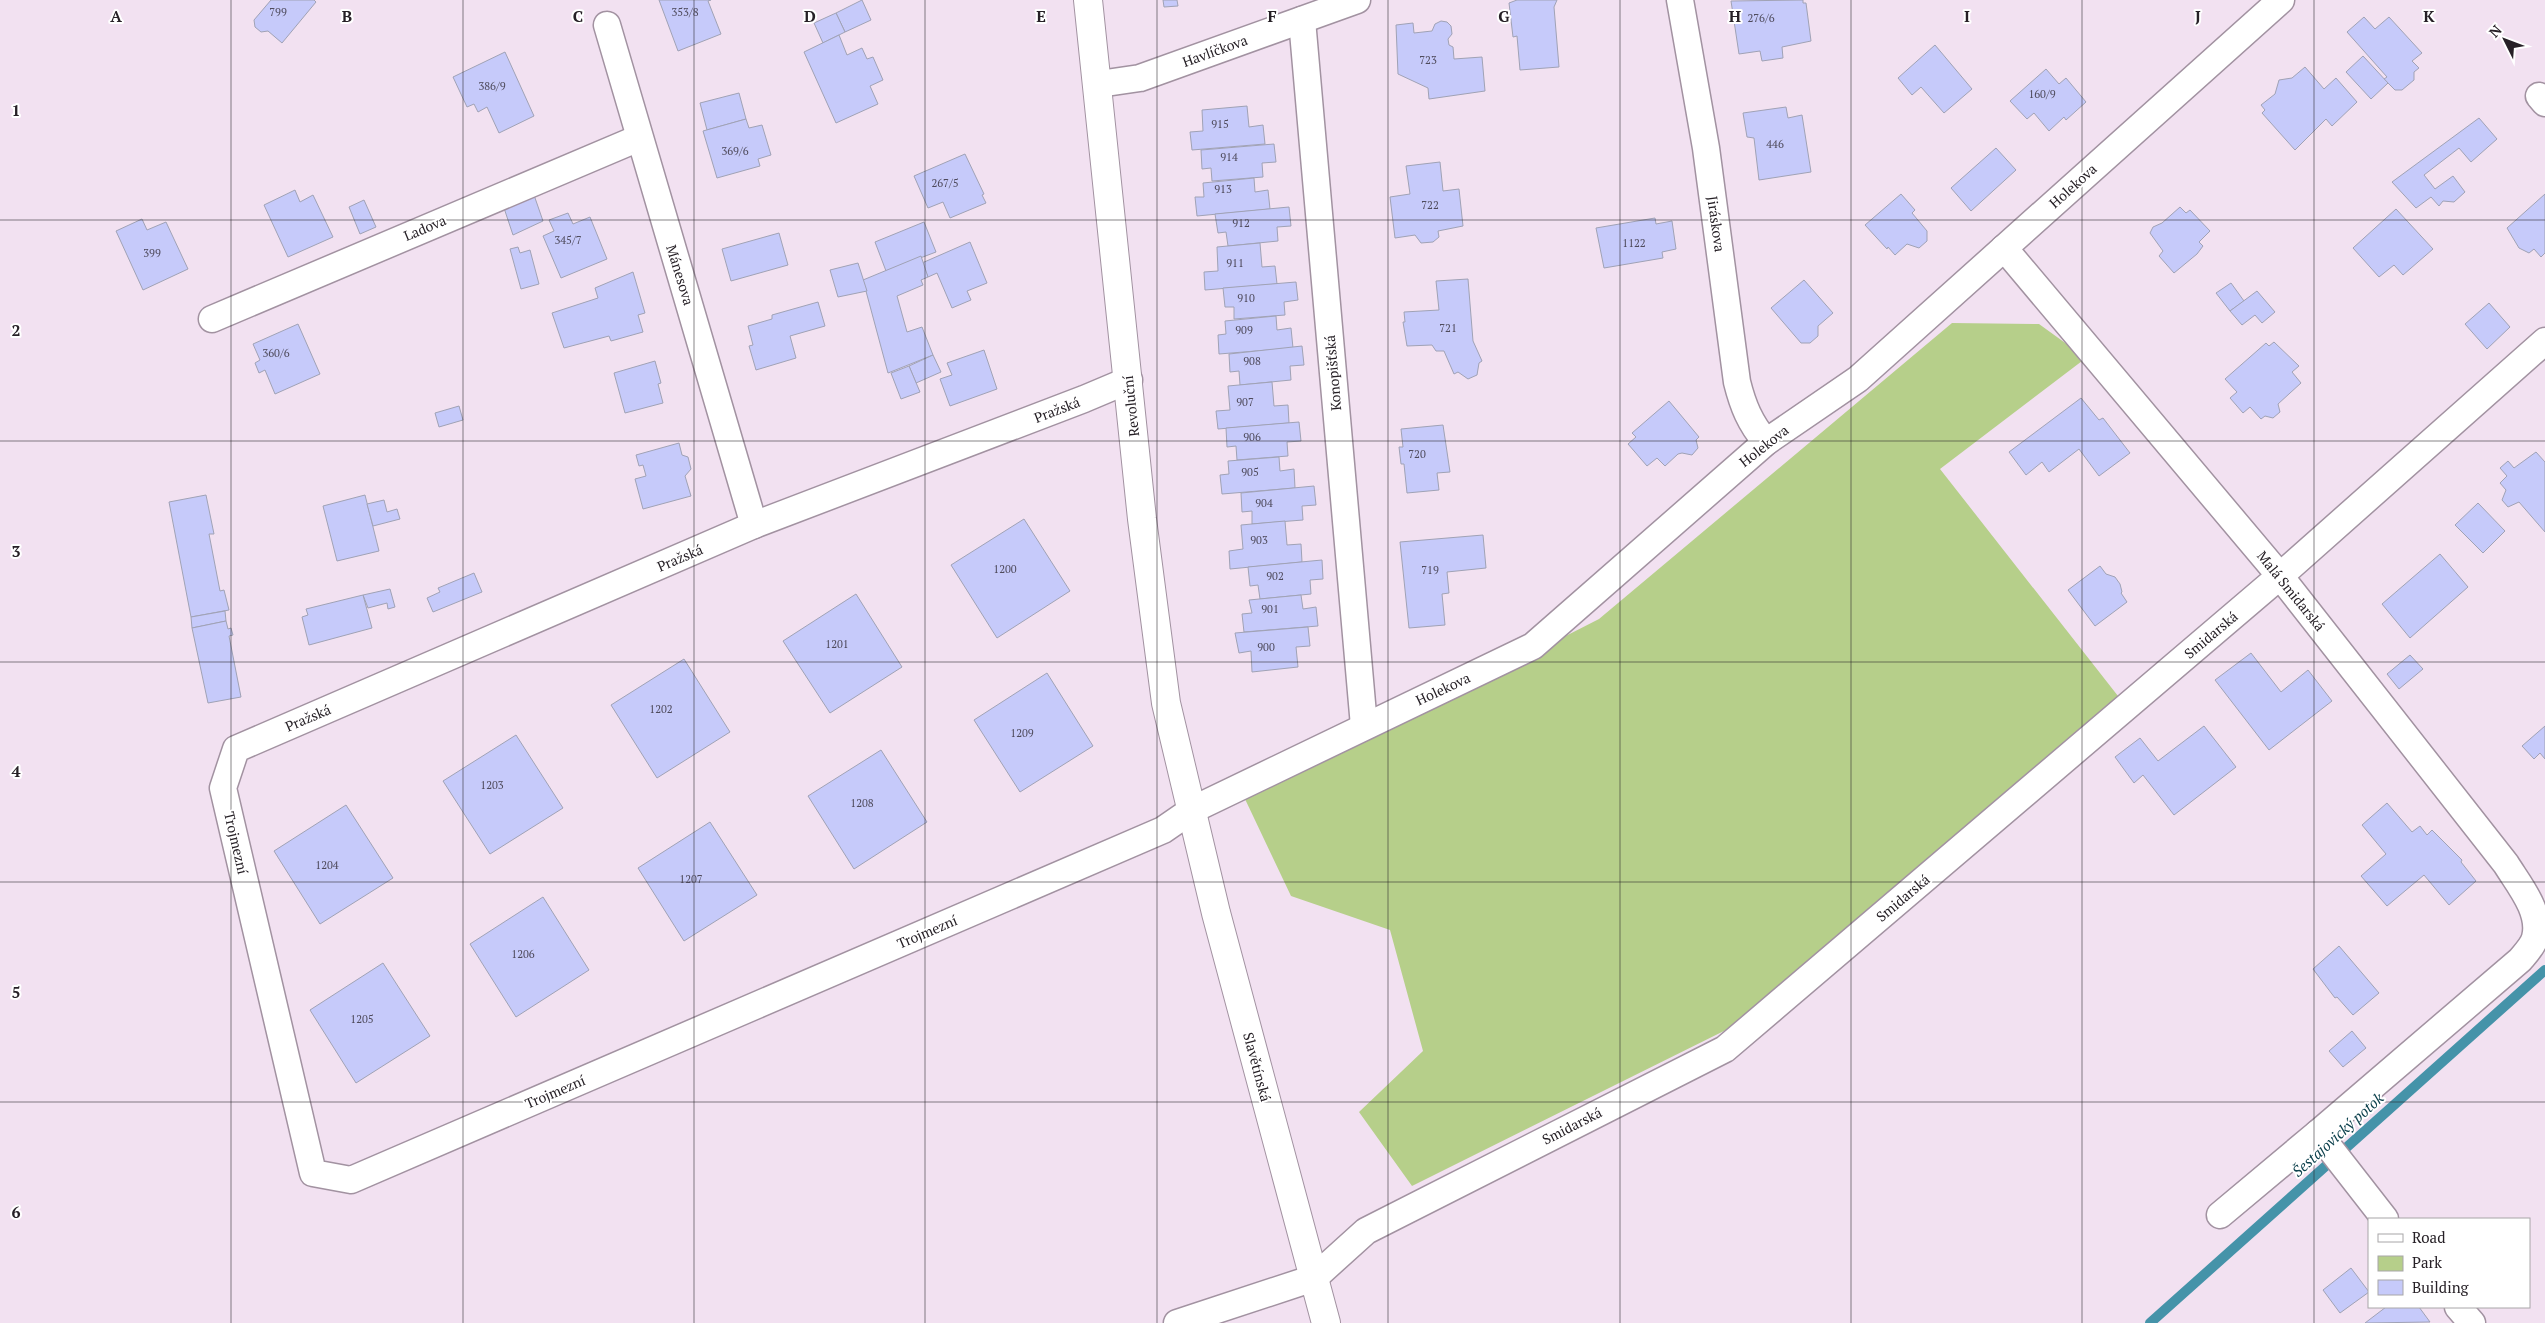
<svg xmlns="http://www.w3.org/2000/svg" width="2545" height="1323" viewBox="0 0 2545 1323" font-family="'PT Serif',serif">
	<rect width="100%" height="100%" fill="#f2e1f1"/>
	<!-- green -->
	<path fill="#b6cf8a" d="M1952 323 2039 324 2086 358 1940 469 2118 696 1734 1026 1412 1186 1359 1112 1423 1051 1390 930 1291 896 1245 799 1599 619Z"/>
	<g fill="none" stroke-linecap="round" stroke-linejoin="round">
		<!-- stream -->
		<path stroke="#4593a9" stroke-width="10" d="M2150 1323 2545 970"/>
	</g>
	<!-- building -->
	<g fill="#c6cafa" stroke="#a0a2b5">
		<path d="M271 0H314L316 2 282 43 268 31 261 32 255 27 254 20Z"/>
		<path d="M659 0H711L708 1 721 34 678 51Z"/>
		<path d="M862 0 871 20 845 32 836 13Z"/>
		<path d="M1163 0H1177L1178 6 1164 7Z"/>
		<path d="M1517 0H1557L1554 7 1559 67 1520 70 1517 36 1513 37 1509 3Z"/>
		<path d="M1803 0V3H1806L1811 41 1782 47 1783 58 1762 61 1760 51 1739 54 1731 1Z"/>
		<path d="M836 13 845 32 823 43 814 23Z"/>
		<path d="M2364 17 2375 29 2389 17 2422 53 2412 61 2419 68 2414 72V80L2402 90H2395L2384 79 2387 77 2347 32Z"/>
		<path d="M1441 21 1447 22 1451 26 1452 34 1448 39 1449 45 1453 47 1454 59 1482 57 1485 91 1429 99 1428 88 1398 74 1396 25 1413 23 1414 33 1432 31 1435 24Z"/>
		<path d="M839 35 847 55 862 48 867 59 873 57 883 80 870 86 878 104 836 123 804 52Z"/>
		<path d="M1935 45 1972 89 1944 113 1921 87 1912 95 1898 78Z"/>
		<path d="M505 52 534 116 499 133 487 107 478 112 474 104 467 107 453 77Z"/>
		<path d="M2363 56 2388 83 2371 99 2346 72Z"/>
		<path d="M2305 67 2324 89 2336 78 2357 102 2332 126 2326 119 2295 150 2262 113 2265 110 2261 105 2275 94 2279 80 2292 78Z"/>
		<path d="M2046 69 2059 84 2066 78 2086 102 2066 120 2064 117 2049 131 2034 113 2027 119 2010 101Z"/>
		<path d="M739 93 746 119 707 130 700 103Z"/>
		<path d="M1247 106 1249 127 1263 125 1265 144 1192 150 1190 132 1203 131 1202 110Z"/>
		<path d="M1786 107 1788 118 1802 115 1811 172 1759 180 1754 138 1747 137 1743 113Z"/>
		<path d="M2479 118 2497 139 2471 162 2459 148 2424 175 2435 189 2453 176 2465 192 2454 202 2443 201 2439 206 2431 197 2416 208 2392 182Z"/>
		<path d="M746 119 749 128 762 125 771 155 758 159 760 166 717 178 703 131Z"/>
		<path d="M1274 144 1276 162 1262 163 1263 177 1212 181 1211 168 1202 169 1201 150Z"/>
		<path d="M1996 148 2016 170 1971 211 1951 188Z"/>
		<path d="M965 154 984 194 982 195 986 203 950 218 943 202 928 208 914 176Z"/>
		<path d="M1440 162 1443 191 1459 189 1463 226 1438 231 1439 237 1433 242 1421 243 1415 235 1395 238 1390 197 1410 194 1406 166Z"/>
		<path d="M1254 178 1255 192 1268 190 1270 209 1197 216 1195 197H1204L1203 183Z"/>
		<path d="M295 190 300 202 313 195 333 237 288 257 264 205Z"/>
		<path d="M1901 194 1915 210 1912 213 1927 231V241L1919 248 1907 244 1895 255 1888 247 1887 249 1865 225Z"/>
		<path d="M2545 194V253L2541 257 2534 249 2529 253 2519 248 2507 228Z"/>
		<path d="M534 195 543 221 513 235 504 208Z"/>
		<path d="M364 200 376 227 360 234 349 207Z"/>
		<path d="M1289 207 1291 226 1277 227 1278 241 1228 246 1226 232 1218 233 1215 214Z"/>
		<path d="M2180 207 2186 213 2190 210 2210 231 2199 242 2203 246 2197 254 2174 273 2159 256 2163 251 2150 233 2153 227 2162 223Z"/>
		<path d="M2396 209 2433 249 2403 275 2394 265 2379 277 2353 248Z"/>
		<path d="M568 213 573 224 590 217 607 259 561 278 543 236 554 231 549 220Z"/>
		<path d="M1655 218 1656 224 1672 221 1676 249 1662 252 1663 258 1604 268 1596 228Z"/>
		<path d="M142 219 147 230 166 222 188 269 143 290 116 231Z"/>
		<path d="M924 222 936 252 886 271 875 242Z"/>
		<path d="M779 233 788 265 731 281 722 249Z"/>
		<path d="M970 242 987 283 967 291 971 300 952 308 937 273 928 277 922 263Z"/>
		<path d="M1260 243 1262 267 1275 266 1277 284 1205 290 1204 272 1218 271 1217 247Z"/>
		<path d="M518 247 520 253 530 250 539 284 521 289 510 249Z"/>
		<path d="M921 256 928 277 921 280 923 285 897 296 907 332 922 327 933 355 888 373 863 280Z"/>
		<path d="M858 263 867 291 838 297 830 270Z"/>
		<path d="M633 272 645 313 638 315 643 332 611 341 609 336 564 348 552 313 598 298 595 288Z"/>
		<path d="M1468 279 1473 341 1482 361 1479 363 1477 375 1468 379 1458 372 1454 374 1444 351H1436L1432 345 1407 346 1403 322H1405L1404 312 1439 310 1436 281Z"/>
		<path d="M1804 280 1833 313 1818 326V336L1810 343H1801L1771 308Z"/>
		<path d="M1296 282 1298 300 1284 302 1285 315 1234 319V307H1225L1223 288Z"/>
		<path d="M2231 283 2244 301 2230 311 2216 293Z"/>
		<path d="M2257 291 2275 312 2262 323 2255 315 2242 325 2230 311Z"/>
		<path d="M818 302 825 326 790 336 796 358 756 370 749 346 753 345 748 326 772 319V315Z"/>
		<path d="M2489 303 2510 327 2487 349 2465 324Z"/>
		<path d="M1276 316 1277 330 1291 328 1293 348 1219 354 1218 335 1226 334 1225 321Z"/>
		<path d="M298 324 320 374 275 394 265 370 259 373 255 363 260 360 253 344Z"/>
		<path d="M2274 342 2299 366 2292 372 2301 383 2278 404 2280 412 2273 418 2265 416 2261 419 2250 407 2243 413 2230 398 2237 392 2225 379 2266 343 2269 346Z"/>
		<path d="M1302 346 1304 365 1290 366 1291 380 1240 385 1239 371 1230 372 1229 354Z"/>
		<path d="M984 350 997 389 950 406 940 379 952 375 947 363Z"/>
		<path d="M933 355 941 372 916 383 909 366Z"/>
		<path d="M655 361 661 383 658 384 663 403 625 413 614 373Z"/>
		<path d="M909 366 920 392 901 399 891 373Z"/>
		<path d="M1272 382 1274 406 1288 405 1289 423 1218 429 1216 411 1230 410 1228 386Z"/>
		<path d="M2081 398 2099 420 2103 418 2130 453 2099 476 2079 449 2049 472 2042 462 2026 475 2009 452Z"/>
		<path d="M1669 401 1699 437 1696 440 1698 448 1692 455 1682 453 1678 454 1665 466 1657 458 1647 466 1628 444 1636 437 1632 433Z"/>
		<path d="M459 406 463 420 439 427 435 413Z"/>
		<path d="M1299 422 1301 441 1287 442 1288 456 1237 460 1236 446 1227 447 1226 428Z"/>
		<path d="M1443 425 1450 472 1437 473 1439 490 1407 493 1404 464H1401L1399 447H1403L1401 429Z"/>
		<path d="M679 443 682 455 688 457 691 469 685 476 691 496 643 509 635 479 646 476 643 465 639 466 636 455Z"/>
		<path d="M2536 452 2545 462V532L2519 502 2508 507 2502 500 2506 490 2500 483 2507 476 2500 468 2508 461 2514 468Z"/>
		<path d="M1279 457 1280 471 1294 469 1295 488 1222 494 1220 475 1229 474 1228 461Z"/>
		<path d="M1314 486 1316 505 1302 506 1303 520 1252 524V511L1242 512 1241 493Z"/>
		<path d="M206 495 214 534H209L220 591 224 590 229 610 191 617 169 502Z"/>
		<path d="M365 495 379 551 337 561 323 506Z"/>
		<path d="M384 500 387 512 397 509 400 519 373 526 367 504Z"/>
		<path d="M2478 503 2505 531 2483 553 2455 525Z"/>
		<path d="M1024 519 1070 591 997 638 951 565Z"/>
		<path d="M1285 521 1287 545 1301 544 1302 562 1230 569 1229 551 1243 549 1241 525Z"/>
		<path d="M1483 535 1486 568 1447 572 1449 593 1442 594 1445 625 1409 628 1400 542Z"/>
		<path d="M2440 554 2468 587 2410 638 2382 604Z"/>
		<path d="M1322 560 1323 579 1310 580 1311 594 1260 599 1258 585 1250 586 1248 567Z"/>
		<path d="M2100 566 2106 574 2115 577 2120 584 2122 592 2121 593 2127 602 2095 626 2068 590Z"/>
		<path d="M474 573 482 592 433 612 427 598 440 592 438 588Z"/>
		<path d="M390 589 395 607 388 609 387 603 368 608 363 595Z"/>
		<path d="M856 594 902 667 830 713 783 641Z"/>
		<path d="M363 595 372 628 309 645 302 617 308 615 306 609Z"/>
		<path d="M1301 595 1303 609 1316 607 1318 626 1244 632 1242 614 1252 613 1249 600Z"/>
		<path d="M225 611 226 621 192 628 191 617Z"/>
		<path d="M226 621 228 629 231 628 233 635 229 636 241 697 208 703 192 628Z"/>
		<path d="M1308 627 1310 646 1296 647 1298 667 1252 672 1251 651 1239 653 1235 633Z"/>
		<path d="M2251 653 2281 692 2308 670 2332 701 2269 750 2215 680Z"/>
		<path d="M2410 655 2423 669 2399 689 2387 674Z"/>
		<path d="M684 659 730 732 657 778 611 705Z"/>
		<path d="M1047 673 1093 746 1020 792 974 720Z"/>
		<path d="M2204 726 2236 767 2174 815 2143 775 2134 783 2115 757 2140 738 2158 761Z"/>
		<path d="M2545 726V759L2540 753 2534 759 2522 746Z"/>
		<path d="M516 735 563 808 490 854 443 781Z"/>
		<path d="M881 750 927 822 854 869 808 796Z"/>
		<path d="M2387 803 2412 832 2420 826 2427 835 2432 830 2462 860 2461 862 2476 881 2449 905 2424 875 2387 906 2361 876 2386 854 2362 825Z"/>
		<path d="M346 805 393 878 320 924 274 851Z"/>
		<path d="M710 822 757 895 684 941 638 868Z"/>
		<path d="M543 897 589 970 516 1017 470 944Z"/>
		<path d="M2339 946 2379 993 2353 1015 2337 997 2335 998 2313 969Z"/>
		<path d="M383 963 430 1036 356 1083 310 1010Z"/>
		<path d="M2352 1031 2366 1048 2343 1067 2329 1051Z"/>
		<path d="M2351 1268 2369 1292 2340 1313 2323 1290Z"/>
		<path d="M2386 1307H2419L2430 1322 2365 1323Z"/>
	</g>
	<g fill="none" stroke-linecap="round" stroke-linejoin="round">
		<defs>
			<g id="street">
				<path d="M1680 0 1706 148 1737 382C1743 406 1750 423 1766 442"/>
				<path d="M1302 20 1364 726"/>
				<path d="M607 25 754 525"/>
				<path d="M1099 84 1140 78 1357 0"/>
				<path d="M2539 96 2545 103"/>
				<path d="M2004 248 2280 576 2506 864C2519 885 2542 912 2535 938 2533 946 2525 954 2520 960L2318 1133 2385 1219"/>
				<path d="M212 319 639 138"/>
				<path d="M1129 380 1084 399 754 525 236 749 223 788 313 1173 351 1180 1163 830 1192 810 1533 646 1766 442 1858 379 2281 0"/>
				<path d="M2220 1215 2318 1133"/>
				<path d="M2458 1307 2472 1323"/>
				<path d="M1177 1323 1314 1278 1366 1231 1725 1049 2280 576 2545 341"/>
			</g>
			<path id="secondary" d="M1088 0 1142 519 1166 703 1216 913 1326 1323"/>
		</defs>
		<!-- street casing -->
		<use href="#street" stroke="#a292a1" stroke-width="29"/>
		<!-- secondary casing -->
		<use href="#secondary" stroke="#a292a1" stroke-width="30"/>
		<!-- street -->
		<use href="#street" stroke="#fff" stroke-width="26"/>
		<!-- secondary -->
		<use href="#secondary" stroke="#fff" stroke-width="28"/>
	</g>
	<!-- grid -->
	<path fill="none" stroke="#262026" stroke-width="1" stroke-opacity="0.55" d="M231 0V1323M463 0V1323M694 0V1323M925 0V1323M1157 0V1323M1388 0V1323M1620 0V1323M1851 0V1323M2082 0V1323M2314 0V1323M0 220H2545M0 441H2545M0 662H2545M0 882H2545M0 1102H2545"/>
	<g text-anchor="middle" stroke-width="4" stroke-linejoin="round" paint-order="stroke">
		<!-- number labels -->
		<g font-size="11" fill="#4e4a5b">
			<text x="278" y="16">799</text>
			<text x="685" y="16">353/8</text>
			<text x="1761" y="22">276/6</text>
			<text x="1428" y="64">723</text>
			<text x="492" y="90">386/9</text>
			<text x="2042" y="98">160/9</text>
			<text x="1220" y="128">915</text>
			<text x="1775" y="148">446</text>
			<text x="735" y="155">369/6</text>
			<text x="1229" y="161">914</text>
			<text x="945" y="187">267/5</text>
			<text x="1223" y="193">913</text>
			<text x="1430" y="209">722</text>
			<text x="1241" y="227">912</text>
			<text x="568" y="244">345/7</text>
			<text x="1634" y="247">1122</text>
			<text x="152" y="257">399</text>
			<text x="1235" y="267">911</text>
			<text x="1246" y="302">910</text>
			<text x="1448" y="332">721</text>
			<text x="1244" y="334">909</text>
			<text x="276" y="357">360/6</text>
			<text x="1252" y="365">908</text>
			<text x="1245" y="406">907</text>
			<text x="1252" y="441">906</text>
			<text x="1417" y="458">720</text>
			<text x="1250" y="476">905</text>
			<text x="1264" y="507">904</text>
			<text x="1259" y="544">903</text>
			<text x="1005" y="573">1200</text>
			<text x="1430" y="574">719</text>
			<text x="1275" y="580">902</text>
			<text x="1270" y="613">901</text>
			<text x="837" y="648">1201</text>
			<text x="1266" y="651">900</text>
			<text x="661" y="713">1202</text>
			<text x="1022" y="737">1209</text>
			<text x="492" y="789">1203</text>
			<text x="862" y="807">1208</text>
			<text x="327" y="869">1204</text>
			<text x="691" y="883">1207</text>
			<text x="523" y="958">1206</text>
			<text x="362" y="1023">1205</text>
		</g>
		<!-- street labels -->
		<g font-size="14" fill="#262026" stroke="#fff">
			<text transform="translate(1215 51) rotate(-20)" y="5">Havlíčkova</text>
			<text transform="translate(2073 186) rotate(-42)" y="5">Holekova</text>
			<text transform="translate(1716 224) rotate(82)" y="5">Jiráskova</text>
			<text transform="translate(425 228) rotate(-23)" y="5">Ladova</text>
			<text transform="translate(680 275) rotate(73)" y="5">Mánesova</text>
			<text transform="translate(1333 373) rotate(-95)" y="5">Konopišťská</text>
			<text transform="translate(1131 406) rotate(-96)" y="5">Revoluční</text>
			<text transform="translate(1057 410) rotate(-21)" y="5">Pražská</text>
			<text transform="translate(1764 446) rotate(-38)" y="5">Holekova</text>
			<text transform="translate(680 558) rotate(-23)" y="5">Pražská</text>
			<text transform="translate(2291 591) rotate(51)" y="5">Malá Smidarská</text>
			<text transform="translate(2211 635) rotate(-40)" y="5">Smidarská</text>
			<text transform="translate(1443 689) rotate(-25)" y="5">Holekova</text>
			<text transform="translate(308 718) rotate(-23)" y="5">Pražská</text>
			<text transform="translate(236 843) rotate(77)" y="5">Trojmezní</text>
			<text transform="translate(1903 898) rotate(-40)" y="5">Smidarská</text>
			<text transform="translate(927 932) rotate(-23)" y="5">Trojmezní</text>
			<text transform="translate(1257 1067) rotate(75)" y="5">Slavětínská</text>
			<text transform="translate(555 1092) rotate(-23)" y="5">Trojmezní</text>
			<text transform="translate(1572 1126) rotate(-27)" y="5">Smidarská</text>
		</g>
		<!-- water labels -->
		<g font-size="15" font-style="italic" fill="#0d414d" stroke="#fff">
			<text transform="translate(2338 1135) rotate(-42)" y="5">Šestajovický potok</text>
		</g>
	</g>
	<g font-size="16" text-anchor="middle" font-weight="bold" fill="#262026" stroke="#fff" stroke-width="4" stroke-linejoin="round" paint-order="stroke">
		<text x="116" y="22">A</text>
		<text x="347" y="22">B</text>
		<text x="578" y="22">C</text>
		<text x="810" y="22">D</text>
		<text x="1041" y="22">E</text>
		<text x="1272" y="22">F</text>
		<text x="1504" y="22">G</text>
		<text x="1735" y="22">H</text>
		<text x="1967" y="22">I</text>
		<text x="2198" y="22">J</text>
		<text x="2429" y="22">K</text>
		<text x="16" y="116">1</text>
		<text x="16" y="336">2</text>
		<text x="16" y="557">3</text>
		<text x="16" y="777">4</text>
		<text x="16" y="998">5</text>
		<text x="16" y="1218">6</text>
	</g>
	<!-- legend -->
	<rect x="2368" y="1218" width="162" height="90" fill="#ffffff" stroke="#a8a6a8"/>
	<rect x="2378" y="1234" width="25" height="8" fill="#ffffff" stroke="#a8a6a8"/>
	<text x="2412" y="1243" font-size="15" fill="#262026">Road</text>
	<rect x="2378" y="1256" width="25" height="15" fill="#b6cf8a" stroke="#a8a6a8"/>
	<text x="2412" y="1268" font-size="15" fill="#262026">Park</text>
	<rect x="2378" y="1280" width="25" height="15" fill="#c6cafa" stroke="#a8a6a8"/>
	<text x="2412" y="1293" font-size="15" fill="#262026">Building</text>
	<!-- north arrow -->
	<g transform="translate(2505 40) rotate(312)" stroke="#ffffff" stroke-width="4" paint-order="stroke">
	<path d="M0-4L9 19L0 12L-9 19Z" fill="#262026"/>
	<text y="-8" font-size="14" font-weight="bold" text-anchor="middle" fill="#262026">N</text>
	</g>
</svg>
